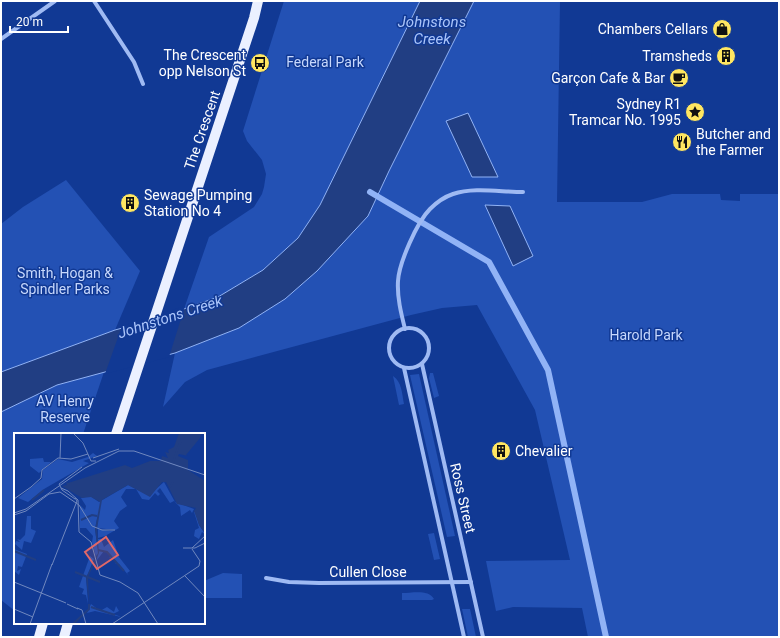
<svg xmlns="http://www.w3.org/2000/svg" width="780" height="638" viewBox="0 0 780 638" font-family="Roboto,sans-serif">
	<rect width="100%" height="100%" fill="#113994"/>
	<!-- green -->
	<g fill="#2351b4">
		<path d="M284 1H420L320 205 298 238 263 270 218 297 184 309 209 237 254 207 262 194 264 187 266 174 262 160 247 141 243 131Z"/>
		<path d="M474 1H560L557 202H642L672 194H720L721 200 740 201V194H779V637H588L582 608 513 607 496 611 486 561 570 560 535 410 477 305 442 308 411 315 207 370 185 382 163 407 175 353 239 328 368 216 389 171Z"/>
		<path d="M66 180 140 271 115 330 1 372V224L23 207Z"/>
		<path d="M104 372 83 434H15V611L1 600V412L57 385Z"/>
		<path d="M430 373H433L439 396 434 398 429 378Z"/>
		<path d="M419 374 455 536 447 537 410 375Z"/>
		<path d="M393 376C402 382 402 394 404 404L399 405Z"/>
		<path d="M434 533 440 559 434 560 428 534Z"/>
		<path d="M223 573 242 574V598H204V581Z"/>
		<path d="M402 593C412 593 429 589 434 599L432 600H402Z"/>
		<path d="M462 609H470L476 637H468Z"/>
	</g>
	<!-- water -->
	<g fill="#213e83" stroke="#91b3f6">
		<path d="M420 1H474L389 171 368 216 317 271 285 299 239 328 175 353 57 385 1 412V372L115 330 155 319 218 297 263 270 298 238 320 205Z"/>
		<path d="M468 113 498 177H472L446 121Z"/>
		<path d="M485 205 510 206 533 256 513 266Z"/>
	</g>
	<!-- pier -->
	<path fill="#113994" d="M185 306 169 357 105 374 122 326Z"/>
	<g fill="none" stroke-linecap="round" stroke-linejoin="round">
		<!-- stream -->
		<path stroke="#91b3f6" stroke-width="6" d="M370 192 489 262 548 370 606 637"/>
		<!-- minor -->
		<g stroke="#9fbaf3" stroke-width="4">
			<path d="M94 1 134 62 143 84"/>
			<path d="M1 39 55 1"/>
			<circle cx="409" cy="348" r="20"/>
			<path d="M405 329C401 313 397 297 398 281 399 263 417 222 430 209 436 203 444 197 453 194 474 187 500 192 523 192"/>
			<path d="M422 364 483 637"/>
			<path d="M404 368 464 637"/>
			<path d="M266 578 289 582 319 583 471 582"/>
		</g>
		<!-- primary -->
		<g stroke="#ebf0ff" stroke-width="10">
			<path d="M116 434 254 18 258 1"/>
			<path d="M39 637 43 623"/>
			<path d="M64 637 68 623"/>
		</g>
	</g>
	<!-- icons -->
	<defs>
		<symbol id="shop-disc" viewBox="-11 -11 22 22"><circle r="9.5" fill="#ffe661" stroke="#113994"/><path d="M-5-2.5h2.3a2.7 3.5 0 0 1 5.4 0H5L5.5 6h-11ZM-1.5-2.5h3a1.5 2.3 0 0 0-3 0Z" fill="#111"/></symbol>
		<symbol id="building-disc" viewBox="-11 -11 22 22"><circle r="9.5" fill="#ffe661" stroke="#113994"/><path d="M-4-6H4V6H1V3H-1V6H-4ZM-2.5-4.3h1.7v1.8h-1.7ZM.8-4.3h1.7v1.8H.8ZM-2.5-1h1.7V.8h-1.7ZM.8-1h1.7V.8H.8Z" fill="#111"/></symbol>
		<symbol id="bus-disc" viewBox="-11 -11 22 22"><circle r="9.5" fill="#ffe661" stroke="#113994"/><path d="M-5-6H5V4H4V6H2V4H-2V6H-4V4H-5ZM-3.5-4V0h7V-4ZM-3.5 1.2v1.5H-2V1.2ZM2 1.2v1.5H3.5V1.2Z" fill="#111"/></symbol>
		<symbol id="cafe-disc" viewBox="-11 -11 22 22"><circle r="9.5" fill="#ffe661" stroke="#113994"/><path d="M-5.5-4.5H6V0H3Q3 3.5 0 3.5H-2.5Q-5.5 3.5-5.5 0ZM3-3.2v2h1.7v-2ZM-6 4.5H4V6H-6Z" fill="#111"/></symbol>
		<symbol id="sight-disc" viewBox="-11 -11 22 22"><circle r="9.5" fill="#ffe661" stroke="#113994"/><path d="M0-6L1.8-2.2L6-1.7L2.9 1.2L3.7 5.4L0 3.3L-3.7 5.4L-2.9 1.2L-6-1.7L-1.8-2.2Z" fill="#111"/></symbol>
		<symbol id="restaurant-disc" viewBox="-11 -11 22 22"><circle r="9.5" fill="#ffe661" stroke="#113994"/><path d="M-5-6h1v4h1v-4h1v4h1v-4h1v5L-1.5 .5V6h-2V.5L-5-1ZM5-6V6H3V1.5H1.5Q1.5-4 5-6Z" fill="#111"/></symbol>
	</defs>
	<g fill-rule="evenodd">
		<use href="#shop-disc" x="711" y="18" width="22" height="22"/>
		<use href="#building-disc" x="715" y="45" width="22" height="22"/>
		<use href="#bus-disc" x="249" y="52" width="22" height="22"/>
		<use href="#cafe-disc" x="668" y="67" width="22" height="22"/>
		<use href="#sight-disc" x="684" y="101" width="22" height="22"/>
		<use href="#restaurant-disc" x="671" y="131" width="22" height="22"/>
		<use href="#building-disc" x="119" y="192" width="22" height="22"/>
		<use href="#building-disc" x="490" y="440" width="22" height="22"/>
	</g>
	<g text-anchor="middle" stroke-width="3" stroke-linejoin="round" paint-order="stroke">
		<!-- poi labels -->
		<g font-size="14" fill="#fff" stroke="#113994" text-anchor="end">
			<text x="708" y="34">Chambers Cellars</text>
			<text x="246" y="60">The Crescent<tspan x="246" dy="16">opp Nelson St</tspan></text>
			<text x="712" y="61">Tramsheds</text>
			<text x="665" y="83">Garçon Cafe &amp; Bar</text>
			<text x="681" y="109">Sydney R1<tspan x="681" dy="16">Tramcar No. 1995</tspan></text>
			<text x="696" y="139" text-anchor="start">Butcher and<tspan x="696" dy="16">the Farmer</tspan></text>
			<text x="144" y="200" text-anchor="start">Sewage Pumping<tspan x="144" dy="16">Station No 4</tspan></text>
			<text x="515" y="456" text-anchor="start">Chevalier</text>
		</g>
		<!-- park labels -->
		<g font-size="14" fill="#c7d8fd" stroke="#113994">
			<text x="325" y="67">Federal Park</text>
			<text x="65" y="278">Smith, Hogan &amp;<tspan x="65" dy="16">Spindler Parks</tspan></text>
			<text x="646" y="340">Harold Park</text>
			<text x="65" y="406">AV Henry<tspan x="65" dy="16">Reserve</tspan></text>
		</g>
		<!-- street labels -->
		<g font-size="14" fill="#fff" stroke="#113994">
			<text transform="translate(202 130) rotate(-71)" y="5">The Crescent</text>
			<text transform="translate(463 498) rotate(77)" y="5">Ross Street</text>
			<text x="368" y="577">Cullen Close</text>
		</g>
		<!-- water labels -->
		<g font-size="15" font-style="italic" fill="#abc5fa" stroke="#113994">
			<text x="432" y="27">Johnstons<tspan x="432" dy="17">Creek</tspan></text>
			<text transform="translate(170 317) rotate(-18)" y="5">Johnstons Creek</text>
		</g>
	</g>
	<!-- overview -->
	<g transform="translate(14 433)">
		<rect width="191" height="191" fill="#113994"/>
		<path d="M79 20 83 23 69 28 75 30 30 56 14 69 4 65 28 46 29 37 44 26 58 29 74 24ZM29 25 30 29H37L25 40 16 33V26ZM150 49 161 69 180 76 178 80 176 77 167 83 166 74 160 68 156 70 146 55 143 58 146 61 144 63 141 60 135 67 128 66 122 56H112L107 64 113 73 106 78 100 88 105 95 91 103 84 105V96L96 98 101 97 83 95 84 81 81 96 84 119 82 124 78 109 79 103 72 95H66V73L69 80 66 72 71 77 72 73 67 65 76 63 85 69 114 52 135 62ZM180 79H181L182 80 185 92 191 101 188 99 185 106 180 103 181 97 185 95ZM13 83H17V96L22 98 17 110 10 108 8 117 1 111 2 108 6 109 3 106 6 107 11 102ZM84 106H87L90 114 99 107 105 124 116 138 113 140 115 143 105 131H101L103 130 98 125H95L97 124 93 120 90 118 83 127ZM0 116 13 121 8 134 4 133 3 138 7 136 5 142 0 138ZM76 123 80 126 72 145 74 171 72 162 68 161 70 156 65 154ZM77 171 86 178 93 174 100 179 102 173 105 178 99 181 105 183 107 184 81 178 73 180Z" fill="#2351b4"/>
		<path d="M165 0H187L186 5 172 22 174 23 165 21 164 23 174 27V37L191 48V100L185 92 180 78 182 75 163 71 152 49H148L136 64 114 52 88 67 83 96 85 120 74 144 75 171 72 145 84 120 81 96 86 69 77 64 68 65 48 53 53 52 52 49 54 50 111 32 118 35 136 28H147L148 23 154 25 151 19 155 20 154 17 160 14Z" fill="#213e83"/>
		<path fill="none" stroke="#213e83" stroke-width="2" d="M159 29 165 12 172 0M156 54 159 49V32M18 67 30 57M67 87 78 82 83 83M84 117 93 119 110 138M0 118 22 127M61 139 86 149M77 174 101 182M59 191 75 176V171"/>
		<path fill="none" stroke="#7088bf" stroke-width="1" d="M59 0 69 10 77 28H82M46 25 47 0M79 25 105 16M47 55 54 58 64 67 65 99 77 109M0 66 17 54 27 45 28 37 44 25 57 26 74 21M61 66 48 57 45 51 68 34M0 80 12 76 71 35 105 18H120L191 42M0 82 12 78 35 61 46 59 65 72 78 93 88 97H101M77 109 86 142 106 149 124 160 144 191M169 115H181L191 110M178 115 191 103M38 132 63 68 61 65M171 143 191 164M0 149 52 170M53 171 64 176M63 175 68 177 72 191M0 176 19 184M16 191 38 131M98 191 185 133 186 128 178 116"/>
		<path fill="#e26868" fill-opacity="0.15" stroke="#e26868" stroke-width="2" d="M92 104 104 122 83 136 71 119Z"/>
		<rect width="191" height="191" fill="none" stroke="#fff" stroke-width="2"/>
	</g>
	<!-- border -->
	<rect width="780" height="638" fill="none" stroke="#ffffff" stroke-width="4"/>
	<!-- scale -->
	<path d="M10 26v6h58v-6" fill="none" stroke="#ffffff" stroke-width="2"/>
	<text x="16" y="26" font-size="12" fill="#ffffff" stroke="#113994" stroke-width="3" paint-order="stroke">20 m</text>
</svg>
